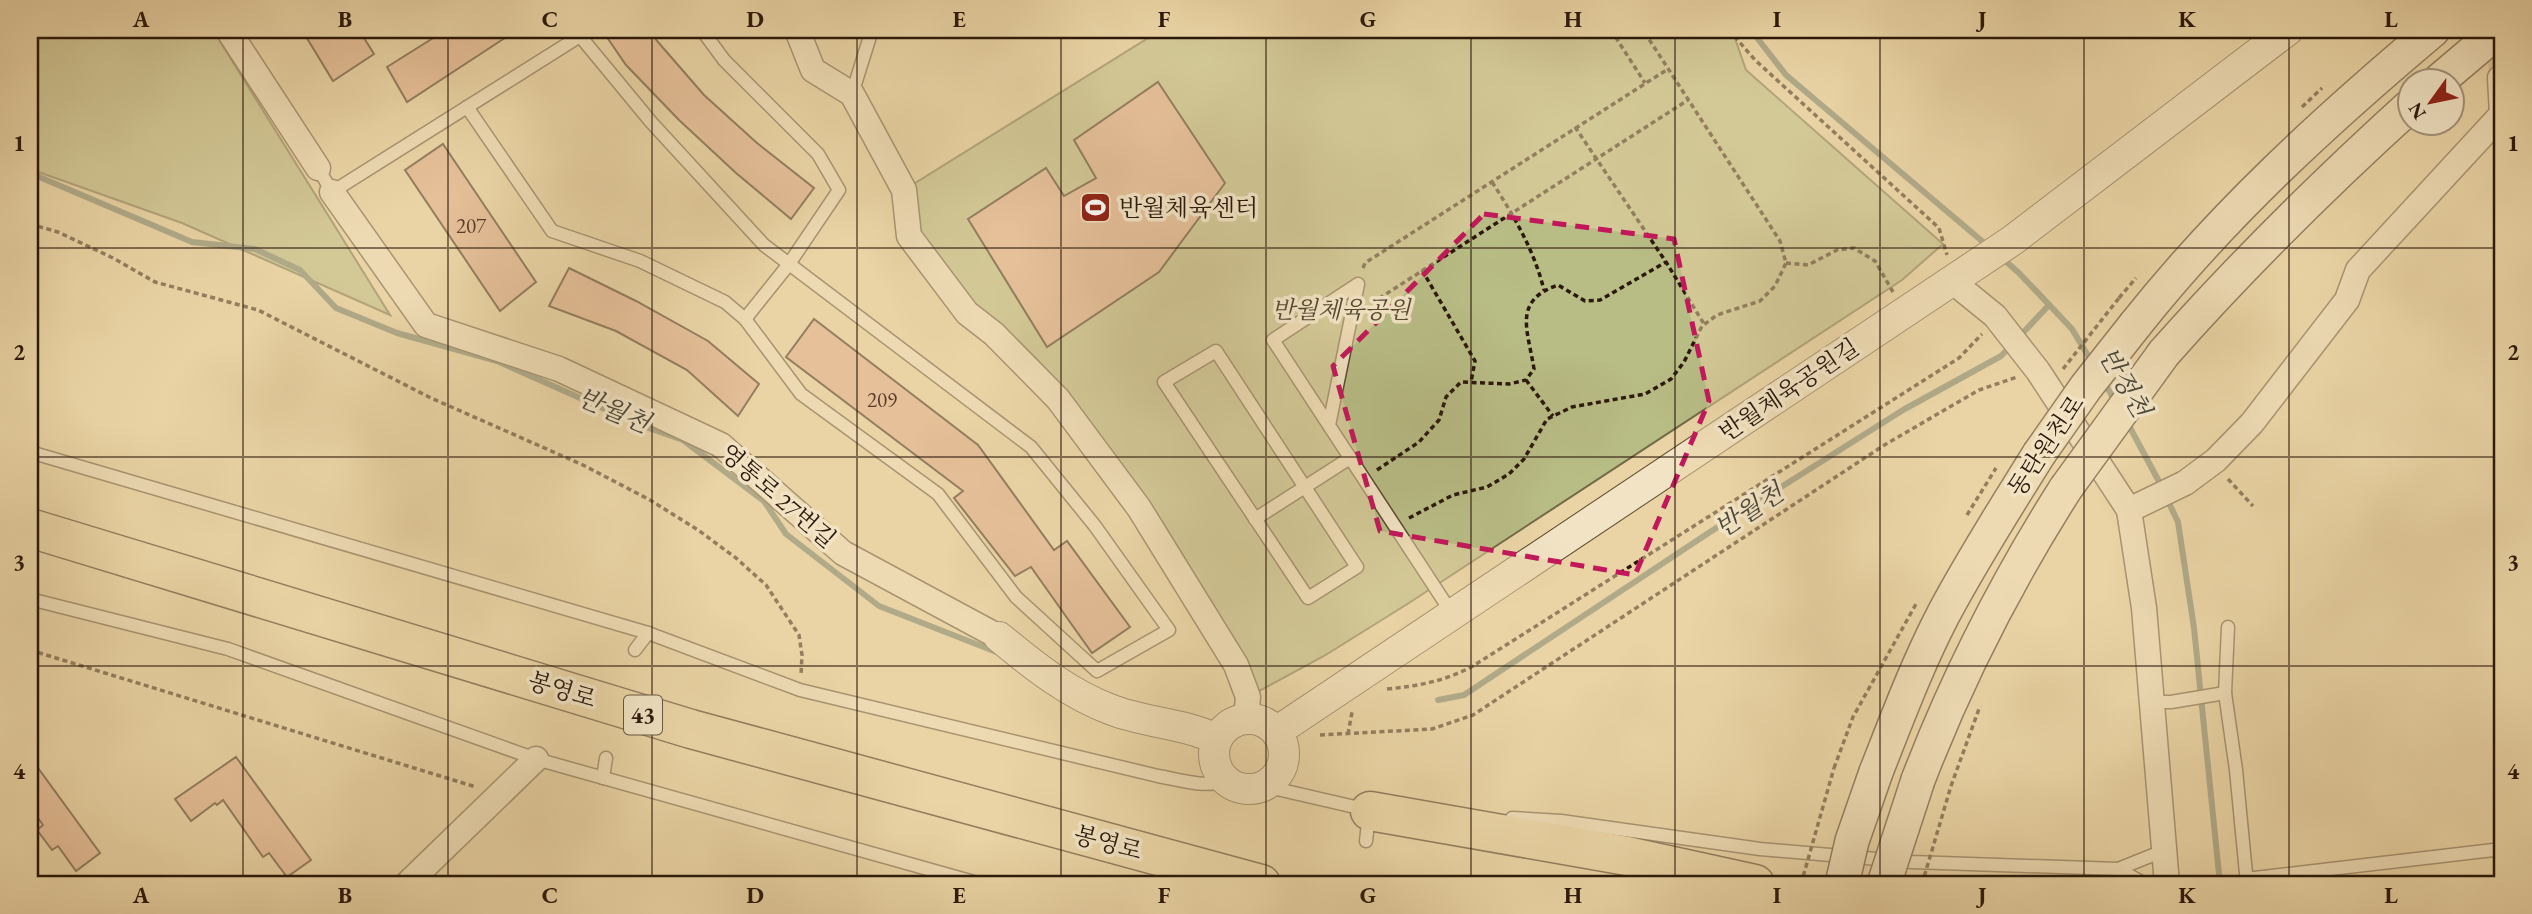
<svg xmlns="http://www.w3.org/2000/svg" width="2532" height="914" viewBox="0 0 2532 914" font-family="'EB Garamond','Noto Serif KR',serif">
	<rect width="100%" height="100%" fill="#ead4a5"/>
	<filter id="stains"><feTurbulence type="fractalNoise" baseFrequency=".00286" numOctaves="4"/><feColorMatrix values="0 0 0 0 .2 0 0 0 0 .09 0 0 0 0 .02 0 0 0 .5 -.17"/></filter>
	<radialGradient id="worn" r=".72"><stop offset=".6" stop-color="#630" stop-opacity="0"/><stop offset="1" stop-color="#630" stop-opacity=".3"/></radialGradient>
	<!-- green -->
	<g fill="#b8bc85" stroke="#726a48" stroke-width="2">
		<path d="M30 30H213L390 315 182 223 30 169Z"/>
		<path d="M1161 30H1732L1746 70 1943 244 1902 280 1409 603 1324 656 1248 697 1139 508 909 236 904 190Z"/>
	</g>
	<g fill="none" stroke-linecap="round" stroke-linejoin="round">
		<!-- stream -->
		<g stroke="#6c7966" stroke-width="6">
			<path d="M1751 30 1786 75 1989 247"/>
			<path d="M30 173 192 242 255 249 300 270 336 308 397 333 497 361 643 426 683 440 764 501 786 534 879 606 999 653"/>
			<path d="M2003 259 2019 273 2072 329 2093 364"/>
			<path d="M2019 337 2049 305"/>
			<path d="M2104 382 2116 403"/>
			<path d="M2127 422 2163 489"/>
			<path d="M2167 499 2178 522 2194 628 2220 884"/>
			<path d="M1438 700 1464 695 1710 532 1903 410 2001 356 2012 345"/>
		</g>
	</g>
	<!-- building -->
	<g fill="#e2a98b" stroke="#2b180b" stroke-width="2">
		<path d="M302 30H359L374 54 333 81Z"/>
		<path d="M446 30H517L407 102 387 67Z"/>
		<path d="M602 30H649L658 42 704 95 757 143 814 188 791 219 736 173 679 120 626 65Z"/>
		<path d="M1158 82 1225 183 1159 272 1047 347 968 219 1046 168 1064 196 1096 178 1074 140Z"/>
		<path d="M443 144 536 282 500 311 405 170Z"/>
		<path d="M569 268 636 301 708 341 759 384 738 416 687 370 616 331 549 306Z"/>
		<path d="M814 319 978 445 1054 550 1067 541 1130 627 1092 653 1031 567 1015 576 954 498 963 491 786 357Z"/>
		<path d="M30 757 100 853 76 871 58 846 52 850 37 830 43 825 30 807Z"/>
		<path d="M236 757 311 860 287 877 269 853 263 857 223 800 217 805 215 803 191 821 175 799Z"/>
	</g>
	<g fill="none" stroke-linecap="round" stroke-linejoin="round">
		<!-- minor-tunnel -->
		<path stroke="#c4ae86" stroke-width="24" stroke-dasharray="24 12" stroke-linecap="butt" d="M2500 78 2502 30"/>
		<defs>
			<g id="service">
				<path d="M575 30 651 122 764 245 1031 447 1095 526 1169 630 1097 671 1016 597 938 494 801 394 745 319"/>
				<path d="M852 94 872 30"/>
				<path d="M467 107 552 231 640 261 725 302 745 319 789 264 839 190 818 154 724 60 702 30"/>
				<path d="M318 168 332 192 580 36"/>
				<path d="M1216 351 1357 567 1308 598 1164 382Z"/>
				<path d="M1329 425 1358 284 1273 340 1453 615"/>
				<path d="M30 452 648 633 800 690 1158 776C1180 780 1204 788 1226 781"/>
				<path d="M1255 519 1350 458"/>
				<path d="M30 599 228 649 536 759 981 884"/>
				<path d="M2228 627 2225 693 2236 770 2247 884"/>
				<path d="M635 650 648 633"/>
				<path d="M2151 702H2171L2225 693"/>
				<path d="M603 778 606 758"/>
				<path d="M1264 786 1368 810"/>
				<path d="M1512 818 1561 821 1760 849 1912 862 2118 869 2163 851"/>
				<path d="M1366 841 1369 815"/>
				<path d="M2118 869 2145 884"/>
				<path d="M2246 879 2502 849"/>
			</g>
			<g id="minor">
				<path d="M228 30 318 168"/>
				<path d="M797 30 813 70 852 94 904 190 909 236 967 313 994 334 1058 399 1139 508 1236 665 1248 697 1246 719"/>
				<path d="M2500 78 2502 114"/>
				<path d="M332 192 426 325 559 369 721 445 843 553 999 637"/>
				<path d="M1953 279 1963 290 1995 316 2038 371 2129 510 2144 608 2167 884"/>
				<path d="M2129 510 2185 483 2216 460 2252 423 2347 300 2358 270 2502 114"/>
				<path d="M407 884 536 759"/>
			</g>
			<g id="tertiary">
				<path d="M999 637C1034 666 1069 694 1112 710 1146 723 1183 723 1216 739"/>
				<circle cx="1249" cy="754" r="35"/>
				<path d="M1276 732 2013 240 2288 30"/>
			</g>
			<g id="secondary">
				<path d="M2440 80 2499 30"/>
				<path d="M2135 325C2222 215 2326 120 2433 30"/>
				<path d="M2164 353C2242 265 2323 185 2410 106"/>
				<path d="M1876 772C1897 719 1917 665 1943 615 1972 560 2006 507 2039 454"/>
				<path d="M1918 780C1958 676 2006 582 2066 488"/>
			</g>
			<g id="trunk">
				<path d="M30 528 691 729 1261 884"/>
				<path d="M1370 811 1627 856 1755 884"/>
			</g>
		</defs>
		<!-- service casing -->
		<use href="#service" stroke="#5b4732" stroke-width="15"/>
		<!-- minor casing -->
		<use href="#minor" stroke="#5b4732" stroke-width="27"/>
		<!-- tertiary casing -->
		<use href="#tertiary" stroke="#5b4732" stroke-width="32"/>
		<!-- secondary casing -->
		<use href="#secondary" stroke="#2b180b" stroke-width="36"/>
		<!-- trunk casing -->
		<use href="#trunk" stroke="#2b180b" stroke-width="41"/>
		<!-- path -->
		<g stroke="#2b180b" stroke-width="3.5" stroke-dasharray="5 3.5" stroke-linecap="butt">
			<path d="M1611 30 1645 83"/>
			<path d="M1729 30 1755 60 1939 228 1947 255"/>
			<path d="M2302 107 2322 88"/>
			<path d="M1575 127 1666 262 1704 324"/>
			<path d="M1492 182C1514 216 1534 250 1544 290"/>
			<path d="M30 224 58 232 113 258 155 282 258 310 431 398 583 465 650 500 698 530 736 558 766 585 799 635 802 655 801 675"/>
			<path d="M1786 263 1808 265 1837 250 1854 248 1875 261 1893 292"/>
			<path d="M1363 268 1365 263 1668 69"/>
			<path d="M1422 270 1475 361 1471 382"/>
			<path d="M2119 298 2136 278"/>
			<path d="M1372 303 1688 100"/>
			<path d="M1526 380 1553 416"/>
			<path d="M1377 470 1419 442 1439 420 1446 397 1461 382 1509 384 1526 380 1534 369C1528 330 1512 301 1558 285L1585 301 1600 300 1666 262"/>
			<path d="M2228 479 2253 506"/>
			<path d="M1967 515 1996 468"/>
			<path d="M1409 518 1453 495 1487 487 1509 474 1524 459 1547 419 1572 407 1645 394 1671 379 1684 362 1702 326 1717 315 1760 301 1775 286 1786 263 1780 241 1643 30"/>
			<path d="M30 650 476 787"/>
			<path d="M1387 689C1419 686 1445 681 1473 666L1959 358 1982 334"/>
			<path d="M1348 734 1352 712"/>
			<path d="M1320 735 1432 729 1473 715 1886 444 1979 390 2017 377"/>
			<path d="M1834 768 1853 717 1916 604"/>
			<path d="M1951 786 1980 706"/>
		</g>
		<!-- service -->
		<use href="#service" stroke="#f1e3c4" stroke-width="12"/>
		<!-- minor -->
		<use href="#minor" stroke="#f1e3c4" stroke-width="24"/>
		<!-- tertiary -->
		<use href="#tertiary" stroke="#f1e3c4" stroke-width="30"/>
		<!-- secondary -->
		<use href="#secondary" stroke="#f1e3c4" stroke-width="33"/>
		<!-- trunk -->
		<use href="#trunk" stroke="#ead4a5" stroke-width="38"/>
		<defs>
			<g id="secondary-bridge">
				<path d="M2039 454 2086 387 2135 325"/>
				<path d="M2066 488 2164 353"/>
				<path d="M1842 884 1852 841 1876 772"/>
				<path d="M1884 884 1918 780"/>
			</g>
		</defs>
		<!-- secondary-bridge casing -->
		<use href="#secondary-bridge" stroke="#2b180b" stroke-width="36" stroke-linecap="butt"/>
		<!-- path-bridge -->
		<g stroke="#2b180b" stroke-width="3.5" stroke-dasharray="5 3.5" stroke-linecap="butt">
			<path d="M2063 369 2119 298"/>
			<path d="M1801 884 1834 768"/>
			<path d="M1922 884 1951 786"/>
		</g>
		<!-- secondary-bridge -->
		<use href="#secondary-bridge" stroke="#f1e3c4" stroke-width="33"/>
	</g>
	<!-- marked area -->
	<path d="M0 0H2532V914H0ZM1484 214 1674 239 1709 401 1635 575 1380 531 1333 366Z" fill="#ead4a5" fill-opacity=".55" fill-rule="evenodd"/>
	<path fill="none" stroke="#c2185b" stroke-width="5" stroke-dasharray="14 9" stroke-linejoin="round" d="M1484 214 1674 239 1709 401 1635 575 1380 531 1333 366Z"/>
	<!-- grid -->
	<path fill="none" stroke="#2b180b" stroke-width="2" stroke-opacity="0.55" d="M243 30V884M448 30V884M652 30V884M857 30V884M1061 30V884M1266 30V884M1471 30V884M1675 30V884M1880 30V884M2084 30V884M2289 30V884M30 248H2502M30 457H2502M30 666H2502"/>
	<!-- icons -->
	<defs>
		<symbol id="stadium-square" viewBox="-11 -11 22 22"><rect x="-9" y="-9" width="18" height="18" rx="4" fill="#8f2418" stroke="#f1e3c4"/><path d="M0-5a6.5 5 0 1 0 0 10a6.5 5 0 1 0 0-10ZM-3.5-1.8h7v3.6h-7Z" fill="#fff"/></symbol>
	</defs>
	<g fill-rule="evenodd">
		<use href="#stadium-square" x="1078" y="190" width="35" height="35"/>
	</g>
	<g text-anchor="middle" stroke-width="7" stroke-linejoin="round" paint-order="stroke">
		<!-- number labels -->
		<g font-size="21" fill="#593c2b">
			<text x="471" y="233">207</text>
			<text x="882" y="407">209</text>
		</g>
		<!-- shield labels -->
		<rect fill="#f1e3c4" stroke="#665542" stroke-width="2" x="624" y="695.5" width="38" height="39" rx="5"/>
		<g font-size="23" font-weight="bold" fill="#2b180b">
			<text x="643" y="723">43</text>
		</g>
		<!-- poi labels -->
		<g font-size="24" fill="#2b180b" stroke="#f1e3c4" text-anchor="start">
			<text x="1119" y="216">반월체육센터</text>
		</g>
		<!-- park labels -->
		<g font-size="24" font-style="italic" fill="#554930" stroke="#f1e3c4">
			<text x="1341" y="318">반월체육공원</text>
		</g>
		<!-- street labels -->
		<g font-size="24" fill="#2b180b" stroke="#f1e3c4">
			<text transform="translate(1789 390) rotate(-34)" y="8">반월체육공원길</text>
			<text transform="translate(2046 446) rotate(-56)" y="8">동탄원천로</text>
			<text transform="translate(778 496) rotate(41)" y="8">영통로 27번길</text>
			<text transform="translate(562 690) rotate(17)" y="8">봉영로</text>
			<text transform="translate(1108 843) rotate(15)" y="8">봉영로</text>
		</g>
		<!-- water labels -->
		<g font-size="26" font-style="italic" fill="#4c4839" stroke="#f1e3c4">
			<text transform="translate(2125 382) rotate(60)" y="9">반정천</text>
			<text transform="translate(614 410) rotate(23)" y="9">반월천</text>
			<text transform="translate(1749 510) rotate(-33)" y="9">반월천</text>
		</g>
	</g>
	<!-- margin -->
	<rect width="2532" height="914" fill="none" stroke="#ead4a5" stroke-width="77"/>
	<!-- north arrow -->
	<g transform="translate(2431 102) rotate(237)"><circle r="33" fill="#f1e3c4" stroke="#a2927a" stroke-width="2"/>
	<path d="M0-5L12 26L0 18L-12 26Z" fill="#8f2418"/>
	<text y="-10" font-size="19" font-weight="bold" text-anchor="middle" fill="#2b180b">N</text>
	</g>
	<rect x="38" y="38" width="2456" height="838" fill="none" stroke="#2b180b" stroke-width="2.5"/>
	<g font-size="23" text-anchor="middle" font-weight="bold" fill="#2b180b">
		<text x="141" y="27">A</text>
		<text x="345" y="27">B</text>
		<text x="550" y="27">C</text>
		<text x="755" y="27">D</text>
		<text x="959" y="27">E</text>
		<text x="1164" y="27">F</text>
		<text x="1368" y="27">G</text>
		<text x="1573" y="27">H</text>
		<text x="1777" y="27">I</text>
		<text x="1982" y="27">J</text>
		<text x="2187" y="27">K</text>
		<text x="2391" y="27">L</text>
		<text x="19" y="151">1</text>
		<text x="2513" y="151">1</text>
		<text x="19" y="360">2</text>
		<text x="2513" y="360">2</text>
		<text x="19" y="570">3</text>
		<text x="2513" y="570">3</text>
		<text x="19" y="779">4</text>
		<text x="2513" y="779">4</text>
		<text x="141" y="903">A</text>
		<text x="345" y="903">B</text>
		<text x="550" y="903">C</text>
		<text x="755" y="903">D</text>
		<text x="959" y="903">E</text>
		<text x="1164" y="903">F</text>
		<text x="1368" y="903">G</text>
		<text x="1573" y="903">H</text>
		<text x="1777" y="903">I</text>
		<text x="1982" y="903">J</text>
		<text x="2187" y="903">K</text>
		<text x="2391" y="903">L</text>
	</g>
	<rect width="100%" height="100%" filter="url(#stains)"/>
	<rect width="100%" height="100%" fill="url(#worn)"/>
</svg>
